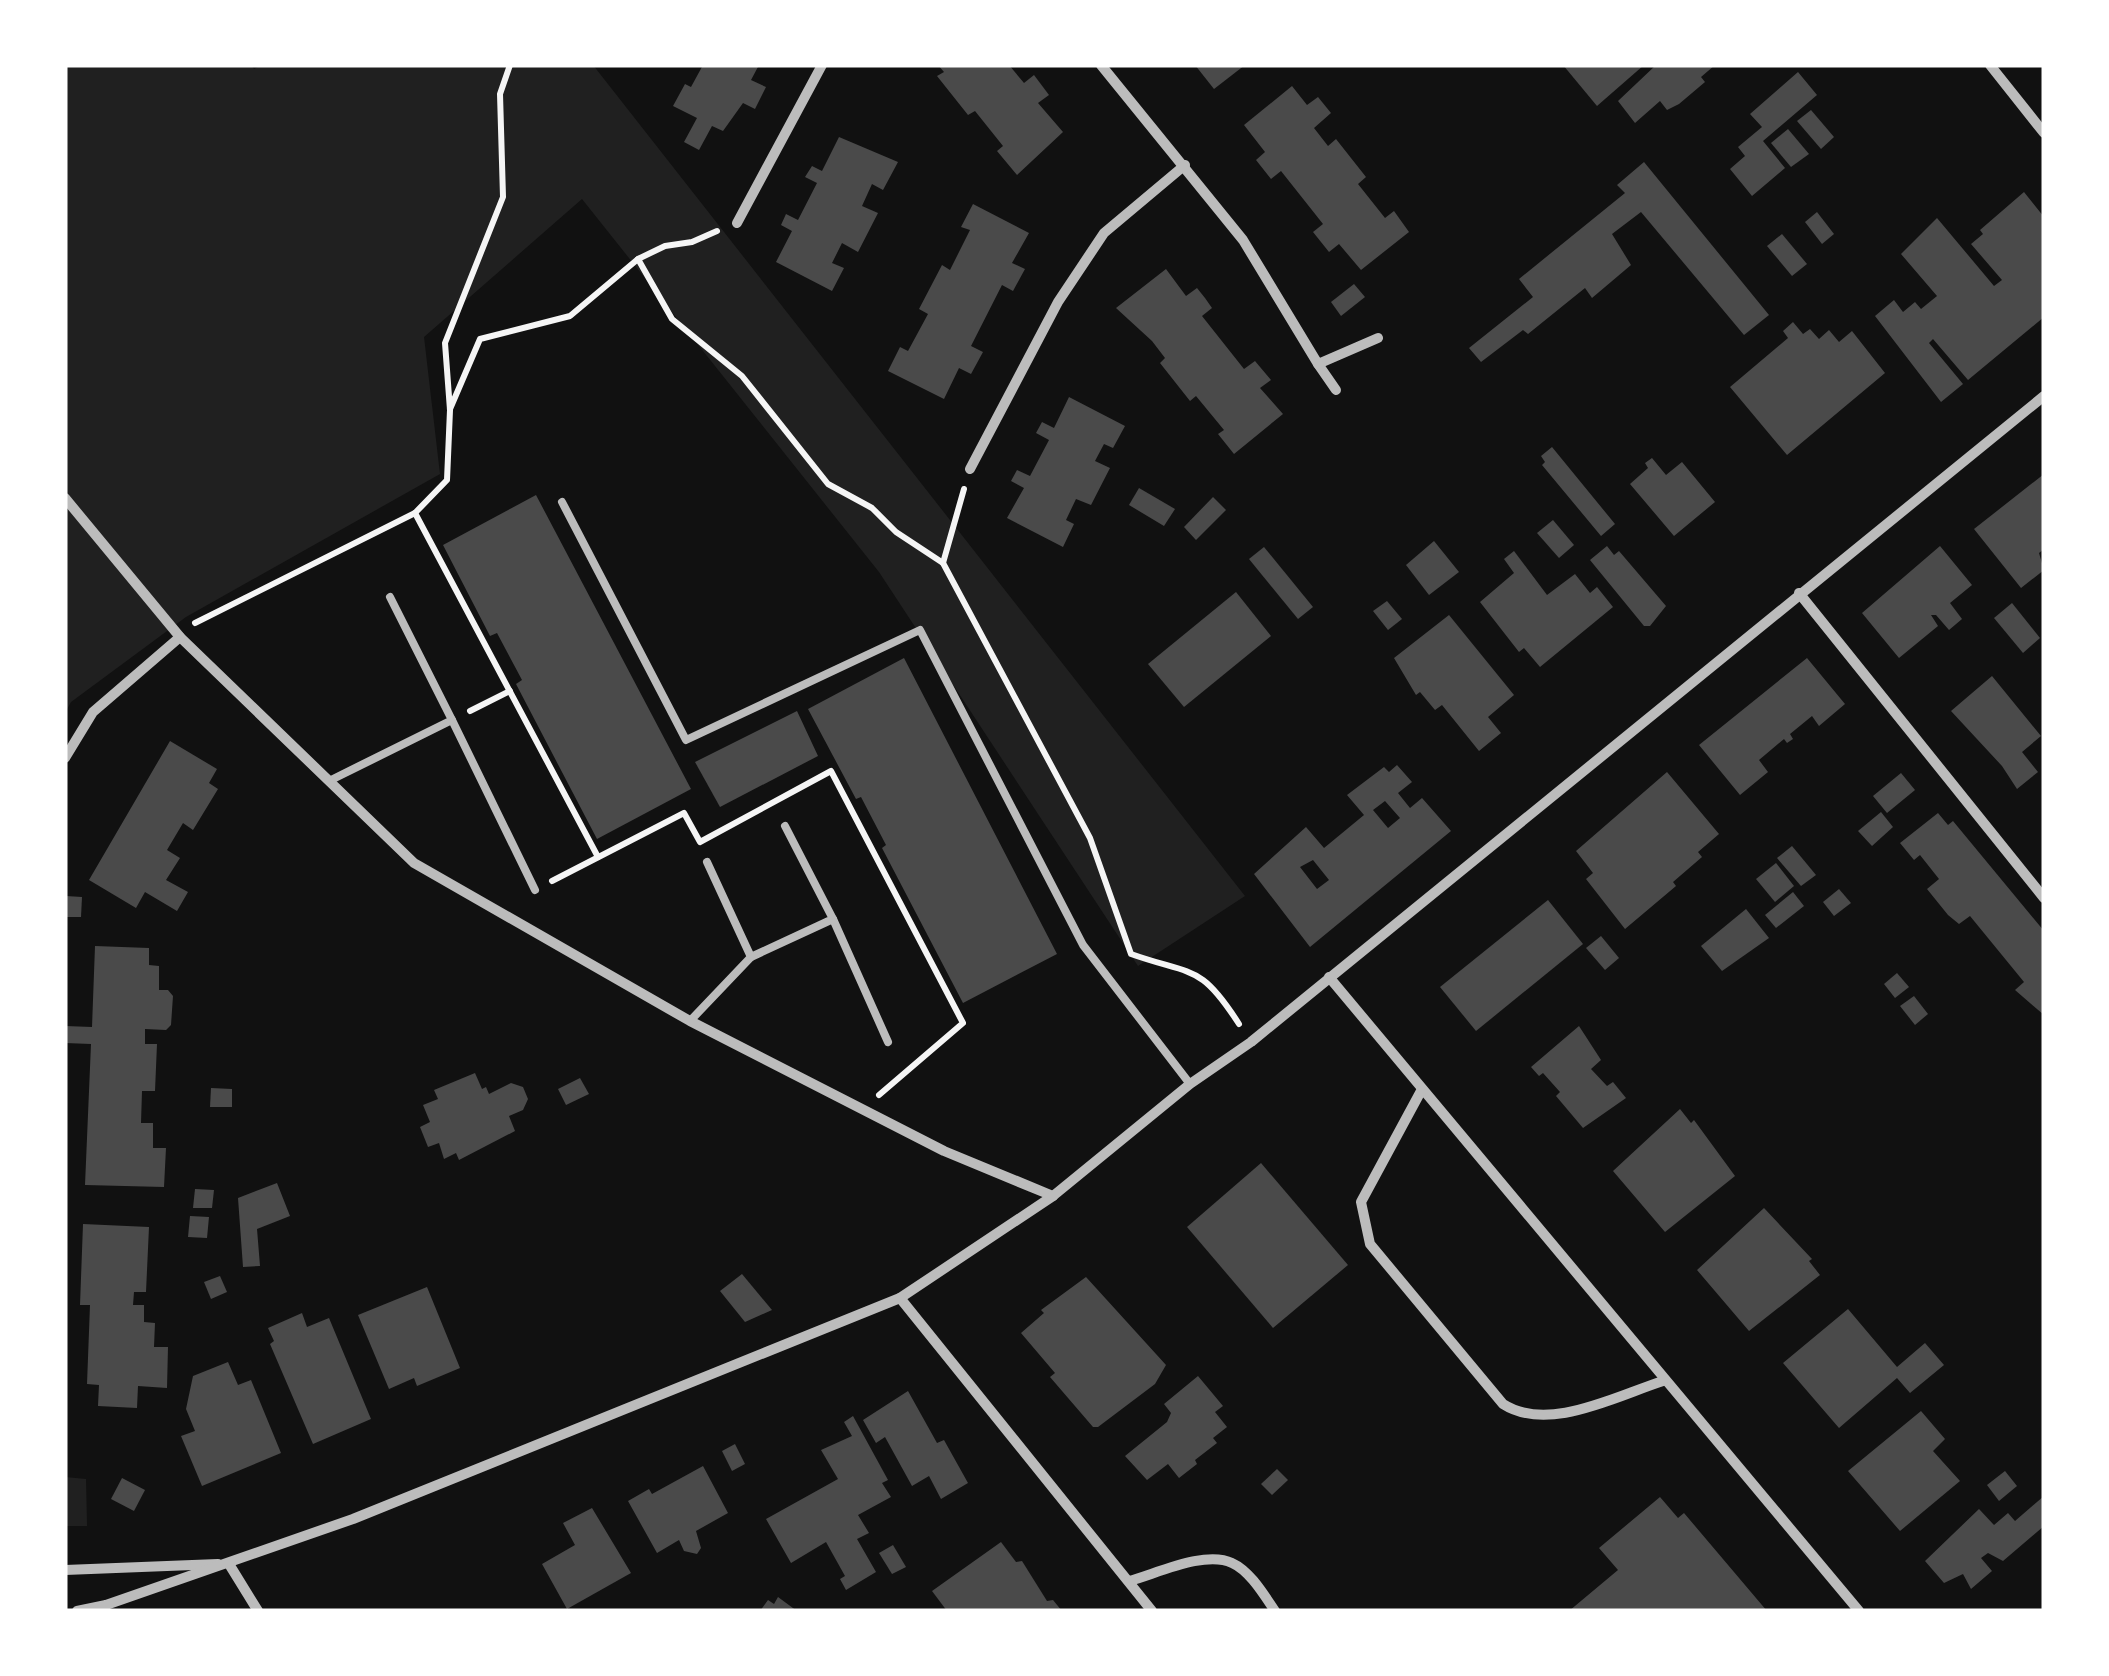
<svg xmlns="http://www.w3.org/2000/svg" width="2109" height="1676" viewBox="0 0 2109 1676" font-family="'Times New Roman',serif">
	<rect width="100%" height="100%" fill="#111"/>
	<!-- green -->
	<g fill="#202020">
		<path d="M65 65H251L254 69 262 65H593L1245 896 1138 966 879 572 582 199 424 337 440 474 186 617 71 702 65 713Z"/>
		<path d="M65 1477 86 1479 87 1526H65Z"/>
	</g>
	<!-- building -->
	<g fill="#4a4a4a" fill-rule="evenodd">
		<path d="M703 65H759L751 80 766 87 755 109 743 103 723 131 712 126 699 150 684 142 697 118 673 106 685 84 691 87Z"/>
		<path d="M938 65H1009L1024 83 1034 75 1049 95 1038 103 1063 132 1017 175 997 151 1003 146 975 111 968 115 937 76 944 72Z"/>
		<path d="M1195 65H1245L1214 89Z"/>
		<path d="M1563 65H1644L1597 106Z"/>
		<path d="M1656 65H1715L1701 77 1705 82 1679 104 1667 110 1660 101 1635 123 1618 101Z"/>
		<path d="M1798 72 1817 95 1763 141 1785 168 1752 196 1730 169 1745 156 1738 147 1762 127 1750 114Z"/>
		<path d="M1292 86 1307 105 1318 97 1331 113 1314 128 1328 146 1336 139 1366 177 1358 184 1385 218 1394 211 1409 232 1361 270 1339 244 1329 252 1313 232 1323 224 1281 171 1271 179 1256 160 1265 152 1244 125Z"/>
		<path d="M1811 110 1834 137 1821 149 1797 121Z"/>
		<path d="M1788 129 1809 154 1791 167 1771 143Z"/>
		<path d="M839 137 898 162 883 190 872 184 862 206 878 213 858 252 842 243 832 263 844 268 832 291 776 262 792 231 781 225 786 214 798 220 817 183 805 177 812 166 822 171Z"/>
		<path d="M1644 162 1769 315 1744 335 1641 212 1612 234 1631 265 1592 298 1585 288 1528 334 1523 330 1481 362 1469 348 1533 297 1519 279 1625 193 1617 185Z"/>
		<path d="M2024 192 2044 217V317L1968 380 1933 339 1929 343 1963 384 1941 402 1875 316 1894 300 1903 312 1915 302 1921 309 1937 296 1901 254 1937 218 1994 286 2002 280 1971 244 1983 234 1980 230Z"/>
		<path d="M973 204 1029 233 1012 263 1025 269 1013 291 1002 285 971 346 983 352 971 374 959 368 944 399 888 371 900 347 908 351 928 314 919 309 942 265 950 270 970 230 961 227Z"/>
		<path d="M1817 212 1834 234 1822 244 1805 222Z"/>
		<path d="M1782 234 1807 264 1792 276 1767 246Z"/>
		<path d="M1166 269 1186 296 1197 288 1205 298 1212 308 1202 316 1244 369 1255 361 1271 380 1260 388 1283 414 1234 454 1218 434 1224 430 1196 396 1190 401 1160 363 1165 358 1152 341 1116 308Z"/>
		<path d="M1354 284 1365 297 1341 316 1331 302Z"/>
		<path d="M1793 322 1803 334 1810 329 1819 339 1829 330 1839 342 1852 331 1885 373 1787 455 1730 387 1788 338 1783 331Z"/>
		<path d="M1069 397 1125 426 1113 448 1104 444 1095 461 1110 468 1091 505 1076 499 1066 520 1074 524 1063 547 1007 518 1024 488 1011 481 1017 470 1030 476 1049 440 1036 433 1042 422 1054 428Z"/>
		<path d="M1552 447 1615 524 1601 536 1542 465 1545 462 1541 456Z"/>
		<path d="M1652 458 1666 475 1682 462 1715 502 1674 536 1630 484 1648 468 1645 463Z"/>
		<path d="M2044 474V549L2039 553 2044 570 2021 588 1974 529Z"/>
		<path d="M1139 488 1175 509 1164 526 1129 505Z"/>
		<path d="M536 495 691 789 597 839 516 684 522 680 497 633 490 636 443 545Z"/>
		<path d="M1213 497 1226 510 1196 540 1184 527Z"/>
		<path d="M1553 520 1574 545 1559 558 1537 533Z"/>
		<path d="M1434 541 1459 572 1429 595 1406 565Z"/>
		<path d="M1607 546 1614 555 1619 551 1666 606 1650 626H1644L1590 560Z"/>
		<path d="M1940 546 1972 585 1950 603 1962 619 1949 630 1936 615H1931L1938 626 1899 658 1862 613Z"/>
		<path d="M1264 547 1313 607 1298 619 1249 559Z"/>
		<path d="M1514 551 1547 595 1575 574 1590 593 1597 587 1613 607 1540 667 1524 648 1519 652 1480 602 1514 573 1504 559Z"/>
		<path d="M1236 592 1271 636 1184 707 1148 664Z"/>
		<path d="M1387 601 1402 619 1388 630 1373 611Z"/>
		<path d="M2012 603 2040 638 2023 653 1994 618Z"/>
		<path d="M1449 615 1514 695 1488 717 1501 733 1479 751 1442 705 1435 710 1420 692 1416 695 1394 658Z"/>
		<path d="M904 658 1057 954 963 1003 882 848 886 845 861 797 856 799 808 709Z"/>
		<path d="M1807 658 1845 704 1819 726 1812 716 1790 734 1793 739 1787 743 1784 739 1759 760 1768 772 1740 795 1699 745Z"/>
		<path d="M1992 676 2041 736 2022 752 2038 772 2017 789 2002 766 1951 711Z"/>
		<path d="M797 711 818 756 720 807 695 762Z"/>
		<path d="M170 741 217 769 209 783 218 789 193 830 183 823 167 850 180 858 166 880 188 892 177 911 145 892 136 908 89 880Z"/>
		<path d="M1397 765 1412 782 1398 793 1410 808 1422 798 1451 831 1310 947 1254 874 1306 827 1324 848 1364 815 1347 795 1384 767 1389 772ZM1385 801 1400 818 1388 828 1373 810ZM1313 860 1329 880 1317 889 1300 867Z"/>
		<path d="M1667 772 1719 834 1698 852 1702 857 1673 882 1676 886 1625 929 1586 879 1593 873 1576 851Z"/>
		<path d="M1901 773 1915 790 1887 813 1873 796Z"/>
		<path d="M1881 812 1893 827 1872 846 1858 831Z"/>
		<path d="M1938 813 1948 825 1953 821 2044 931V1015L2015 990 2024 982 1970 916 1959 924 1948 915 1927 889 1939 879 1920 855 1914 860 1900 843Z"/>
		<path d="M1792 846 1816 875 1801 886 1777 858Z"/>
		<path d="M1776 863 1794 886 1775 902 1756 879Z"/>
		<path d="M1839 889 1851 903 1834 916 1823 902Z"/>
		<path d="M1793 892 1804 906 1776 928 1765 915Z"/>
		<path d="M66 896 82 897 81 917H65Z"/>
		<path d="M1548 900 1583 944 1476 1031 1440 987Z"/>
		<path d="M1746 909 1769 938 1722 971 1701 946Z"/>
		<path d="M1601 936 1619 958 1605 970 1586 948Z"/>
		<path d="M95 946 149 948V965L159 966V990H168L173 996 171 1025 166 1030 145 1029V1044H157L155 1091H142L141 1123H153V1148H166L164 1187 85 1185 91 1044 65 1043V1026L92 1027Z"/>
		<path d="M1897 973 1909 987 1895 998 1884 984Z"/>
		<path d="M1914 996 1928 1014 1915 1025 1900 1006Z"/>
		<path d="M1579 1026 1601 1060 1591 1069 1607 1086 1613 1082 1626 1098 1583 1128 1556 1096 1560 1092 1543 1073 1539 1076 1531 1067Z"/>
		<path d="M475 1073 482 1089 486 1087 489 1094 511 1083 523 1087 528 1099 523 1110 509 1116 515 1131 459 1160 456 1153 444 1159 439 1143 428 1147 420 1127 430 1122 423 1105 438 1099 434 1090Z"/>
		<path d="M580 1078 589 1094 566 1105 558 1089Z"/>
		<path d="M211 1088 232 1089V1107H210Z"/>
		<path d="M1680 1109 1691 1123 1694 1120 1735 1176 1665 1232 1613 1171Z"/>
		<path d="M1261 1163 1348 1265 1273 1328 1187 1227Z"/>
		<path d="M277 1183 290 1216 257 1229 260 1266 243 1267 238 1198Z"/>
		<path d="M195 1189 214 1190 212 1208H193Z"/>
		<path d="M1764 1208 1812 1259 1809 1261 1820 1275 1749 1331 1697 1270Z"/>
		<path d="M190 1216 209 1217 207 1238 188 1237Z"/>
		<path d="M83 1224 149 1227 146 1292H134L133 1305H144V1322L155 1323 154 1347H168L167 1388 138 1386 137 1408 98 1406 99 1385 87 1384 90 1305H80Z"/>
		<path d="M742 1274 772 1310 745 1322 720 1291Z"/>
		<path d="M220 1276 227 1292 211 1299 204 1282Z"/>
		<path d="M1086 1277 1166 1365 1155 1384 1098 1427H1093L1050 1377 1055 1373 1021 1333 1044 1313 1041 1310Z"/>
		<path d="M427 1287 460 1368 417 1386 414 1378 389 1389 358 1315Z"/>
		<path d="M1848 1309 1897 1367 1925 1343 1944 1365 1910 1393 1897 1378 1839 1428 1783 1363Z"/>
		<path d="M302 1313 307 1327 329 1318 371 1419 313 1444 270 1344 274 1341 268 1328Z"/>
		<path d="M228 1362 238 1385 251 1380 281 1453 202 1486 181 1436 195 1431 186 1409 193 1376Z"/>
		<path d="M1198 1376 1223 1406 1215 1412 1227 1427 1213 1438 1217 1443 1195 1460 1197 1464 1179 1478 1168 1464 1147 1480 1125 1456 1167 1422 1171 1413 1164 1404Z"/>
		<path d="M908 1391 937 1443 944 1440 968 1483 941 1499 929 1476 912 1486 885 1437 876 1443 863 1420Z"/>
		<path d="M1921 1411 1945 1439 1933 1451 1960 1481 1900 1531 1848 1471Z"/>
		<path d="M853 1416 888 1480 882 1483 891 1497 858 1515 869 1533 857 1539 876 1572 846 1590 840 1579 845 1576 826 1542 791 1563 766 1519 838 1479 821 1450 852 1436 844 1422Z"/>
		<path d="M735 1444 745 1464 732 1471 722 1451Z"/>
		<path d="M703 1466 728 1513 696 1531 701 1548 697 1554 684 1551 679 1540 657 1553 628 1501 649 1489 652 1494Z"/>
		<path d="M1277 1469 1288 1480 1272 1495 1261 1484Z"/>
		<path d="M2005 1471 2017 1486 1999 1501 1987 1485Z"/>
		<path d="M122 1478 145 1490 134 1511 111 1499Z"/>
		<path d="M2044 1496V1526L2003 1561 1988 1553 1981 1558 1992 1571 1971 1589 1963 1574 1944 1583 1925 1561 1979 1509 1994 1525 2008 1513 2015 1521Z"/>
		<path d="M1660 1497 1678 1518 1684 1513 1767 1611H1569L1618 1570 1599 1548Z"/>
		<path d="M592 1508 631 1573 567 1609 542 1564 575 1545 563 1523Z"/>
		<path d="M1001 1542 1016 1562 1022 1561 1047 1601 1053 1600 1062 1611H947L932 1591Z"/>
		<path d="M893 1545 906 1567 892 1574 879 1553Z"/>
		<path d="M778 1597 797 1611H760L768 1600 774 1604Z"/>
	</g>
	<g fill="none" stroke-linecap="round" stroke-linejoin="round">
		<!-- path -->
		<g stroke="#f5f5f5" stroke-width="6">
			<path d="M638 259 672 319 742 376 828 484 872 508 896 532 943 563"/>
			<path d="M450 409 480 339 570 316 638 259 665 246 692 242 717 231"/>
			<path d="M964 489 943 563 1090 838 1131 954C1193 976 1200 963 1239 1024"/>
			<path d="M415 513 598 857"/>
			<path d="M195 623 415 513 447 480 450 410 445 343 503 197 500 94 510 65"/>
			<path d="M470 711 510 691"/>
			<path d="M552 881 684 813 700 842 831 771 963 1023 879 1095"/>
		</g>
		<!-- service -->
		<g stroke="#bcbcbc" stroke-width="8">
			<path d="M562 502 686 740 920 630 1083 945 1190 1084"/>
			<path d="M452 720 535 890"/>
			<path d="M331 780 452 720 390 597"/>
			<path d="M833 919 888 1042"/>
			<path d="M751 957 833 919 785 826"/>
			<path d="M690 1021 751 957 707 862"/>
		</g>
		<!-- minor -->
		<g stroke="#bcbcbc" stroke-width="10">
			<path d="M1101 65 1243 240 1318 364 1378 338"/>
			<path d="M1990 65 2044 133"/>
			<path d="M737 223 822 65"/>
			<path d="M1318 364 1336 390"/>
			<path d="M970 469 1058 302 1104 233 1185 165"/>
			<path d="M65 498 180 637 414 863 690 1021 944 1151 1053 1196"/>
			<path d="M1799 593 2044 898"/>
			<path d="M65 758 93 712 180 637"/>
			<path d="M1329 977 1859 1611"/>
			<path d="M1421 1091 1361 1202 1370 1244 1503 1404C1548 1433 1616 1396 1663 1381"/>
			<path d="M900 1298 1152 1611"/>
			<path d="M229 1564 258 1611"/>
			<path d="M65 1570 218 1564"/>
			<path d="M1129 1581C1156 1574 1205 1550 1232 1563 1250 1571 1264 1595 1275 1611"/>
			<path d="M77 1611 106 1605 353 1519 900 1298 1053 1196 1190 1084 1251 1042 2044 396"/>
		</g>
	</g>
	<!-- border -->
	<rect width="2109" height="1676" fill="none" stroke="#ffffff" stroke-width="135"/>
</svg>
